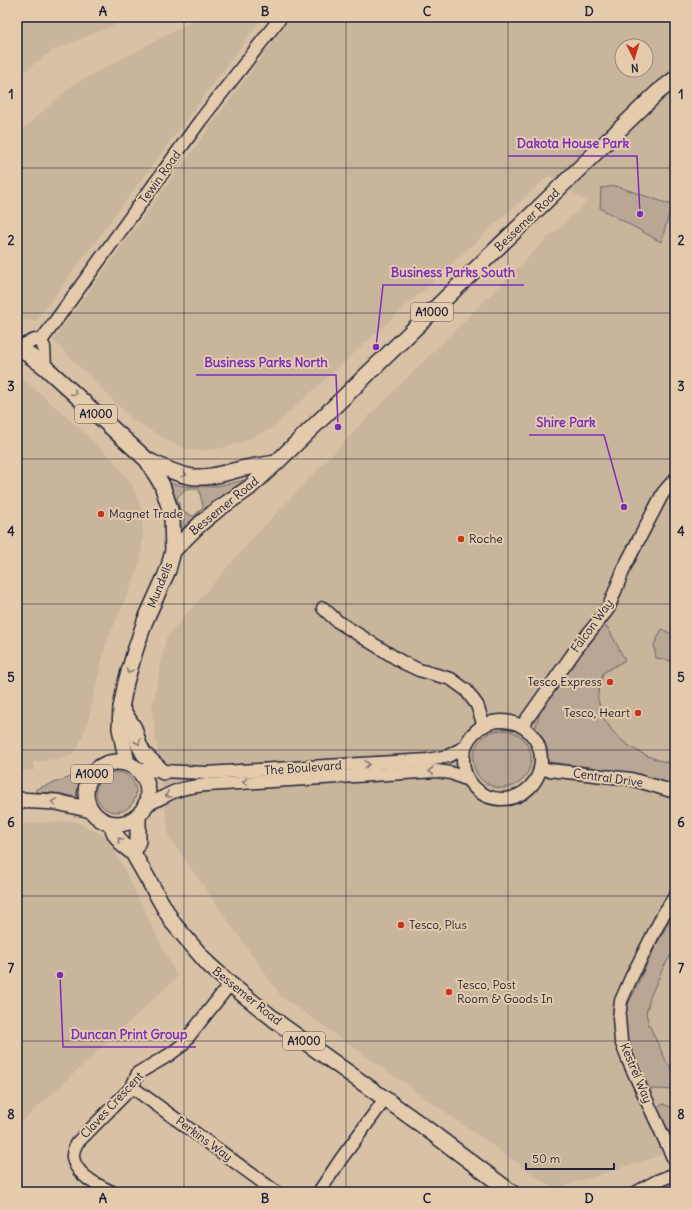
<svg xmlns="http://www.w3.org/2000/svg" width="692" height="1209" viewBox="0 0 692 1209" font-family="Delius,sans-serif">
	<rect width="100%" height="100%" fill="#d8c1a5"/>
	<filter id="ink" filterUnits="userSpaceOnUse"><feTurbulence type="fractalNoise" baseFrequency=".025" numOctaves="2"/><feDisplacementMap in="SourceGraphic" scale="8" xChannelSelector="R" yChannelSelector="G"/><feConvolveMatrix kernelMatrix="1 2 1 2 8 2 1 2 1" color-interpolation-filters="sRGB"/></filter>
	<g filter="url(#ink)">
		<!-- built -->
		<g fill="#c9b49c" fill-rule="evenodd">
			<path d="M17 17H134L53 50 17 77Z"/>
			<path d="M211 17H263L35 322 17 318V134L73 85 185 25Z"/>
			<path d="M291 17H675V1151L554 1189 281 996 169 837 152 709 166 638 254 537 369 416 549 237 587 202 549 175 272 428 245 441 223 448 195 451 175 445 132 419 53 340ZM622 46H646V70H622Z"/>
			<path d="M17 374 59 410 114 461 132 485 141 507 143 533 141 557 135 577 105 646 88 721 79 745 73 754 63 758 33 762 34 770 17 772Z"/>
			<path d="M74 821 109 838 177 977 17 1126V824Z"/>
		</g>
		<!-- green -->
		<g fill="#baa694" stroke="#6e6468" fill-rule="evenodd">
			<path d="M616 186 675 206V215L669 214 661 242 600 208 601 188Z"/>
			<path d="M244 480 245 482C222 497 200 511 181 530L180 512 170 483C196 490 218 487 244 480ZM185 489H199L203 507 194 516 181 512 177 498Z"/>
			<path d="M602 625 608 628 625 660 603 673C602 680 598 688 598 694 597 698 599 703 600 707 608 739 644 759 675 764V789L644 779 590 767 548 762 535 729 540 712Z"/>
			<path d="M662 629 675 636V662L664 659 656 658 654 645Z"/>
			<circle cx="502" cy="759" r="29"/>
			<path d="M87 767 81 777 76 797 54 793 36 792V789L74 776Z"/>
			<circle cx="116" cy="792" r="20"/>
			<path d="M675 911V948L662 970 651 995 646 1013 649 1025 666 1061 675 1074V1090L657 1089H646L626 1040 625 1023 627 1007 654 949Z"/>
			<path d="M663 1104 675 1109V1156L656 1110 659 1106Z"/>
		</g>
		<g fill="none" stroke-linecap="round" stroke-linejoin="round">
			<defs>
				<g id="minor">
					<path d="M41 341 200 121 281 17"/>
					<path d="M41 341 44 347 45 367"/>
					<path d="M18 347 35 340 41 341"/>
					<path d="M323 608 337 621 402 662 419 670 451 679 466 690 477 705 484 726"/>
					<circle cx="502" cy="760" r="39"/>
					<path d="M522 726 577 648 608 609 625 566 663 493 675 479"/>
					<path d="M540 769 631 779 675 792"/>
					<path d="M139 770 206 773 428 760 448 756 465 747"/>
					<path d="M146 805C157 801 165 795 176 791 186 787 197 786 207 785L437 771 451 773 468 780"/>
					<path d="M675 896 663 915 631 978 621 1001 619 1018 621 1041 629 1062 675 1162"/>
					<path d="M132 1087 276 1192"/>
					<path d="M112 1192C98 1186 75 1174 73 1157 72 1153 75 1148 76 1144L132 1087 138 1073 169 1055 181 1046 230 984"/>
					<path d="M319 1192 341 1159 385 1099"/>
					<path d="M637 1192 657 1181 675 1174"/>
				</g>
				<g id="major">
					<path d="M17 346 45 367 147 460 162 485 169 506 172 518 173 551 168 570 145 621 135 651 126 682 121 708 120 728 127 763"/>
					<path d="M147 460C160 466 173 473 188 476 208 480 226 472 245 468 255 466 265 465 276 463"/>
					<path d="M173 551 200 524 218 509 249 488 276 463 658 92 675 79"/>
					<path d="M121 708 134 728 139 745 144 754 163 772"/>
					<circle cx="117" cy="793" r="31"/>
					<path d="M17 800 57 802 91 810"/>
					<path d="M111 824 115 834 123 845 133 853 173 923 208 964 230 984 280 1024 423 1126 511 1192"/>
					<path d="M133 853 138 841V816"/>
				</g>
			</defs>
			<!-- minor casing -->
			<use href="#minor" stroke="#22223b" stroke-width="15"/>
			<!-- major casing -->
			<use href="#major" stroke="#22223b" stroke-width="18"/>
			<!-- minor -->
			<use href="#minor" stroke="#e4cbac" stroke-width="12"/>
			<!-- major -->
			<use href="#major" stroke="#e4cbac" stroke-width="15"/>
		</g>
		<!-- one-way arrows -->
		<defs><path id="oneway-chevron" d="M-2-3.5L2.5 0L-2 3.5" fill="none" stroke-width="1.6" stroke-linecap="round" stroke-linejoin="round"/></defs>
		<g stroke="#837674">
			<use href="#oneway-chevron" transform="translate(74 393) rotate(42)"/>
			<use href="#oneway-chevron" transform="translate(184 474) rotate(15)"/>
			<use href="#oneway-chevron" transform="translate(129 671) rotate(106)"/>
			<use href="#oneway-chevron" transform="translate(138 742) rotate(67)"/>
			<use href="#oneway-chevron" transform="translate(367 764) rotate(-4)"/>
			<use href="#oneway-chevron" transform="translate(431 771) rotate(177)"/>
			<use href="#oneway-chevron" transform="translate(245 782) rotate(177)"/>
			<use href="#oneway-chevron" transform="translate(168 795) rotate(153)"/>
			<use href="#oneway-chevron" transform="translate(54 802) rotate(-172)"/>
			<use href="#oneway-chevron" transform="translate(120 840) rotate(-128)"/>
		</g>
	</g>
	<!-- grid -->
	<path fill="none" stroke="#22223b" stroke-width="1" stroke-opacity="0.55" d="M184 17V1192M346 17V1192M508 17V1192M17 168H675M17 313H675M17 459H675M17 604H675M17 750H675M17 896H675M17 1041H675"/>
	<!-- markers -->
	<g fill="#c8321e" stroke="#e4cbac" stroke-width="1.5">
		<circle cx="101" cy="514" r="4"/>
		<circle cx="461" cy="539" r="4"/>
		<circle cx="610" cy="682" r="4"/>
		<circle cx="638" cy="713" r="4"/>
		<circle cx="401" cy="925" r="4"/>
		<circle cx="449" cy="992" r="4"/>
	</g>
	<g text-anchor="middle" stroke-width="4" stroke-linejoin="round" paint-order="stroke">
		<!-- shield labels -->
		<g fill="#e4cbac" stroke="#5c555d" stroke-width="1">
			<rect x="411" y="303" width="42" height="18" rx="3"/>
			<rect x="75" y="405" width="42" height="18" rx="3"/>
			<rect x="71" y="765" width="42" height="18" rx="3"/>
			<rect x="283" y="1032" width="42" height="18" rx="3"/>
		</g>
		<g font-size="11" font-weight="bold" fill="#22223b">
			<text x="432" y="316">A1000</text>
			<text x="96" y="418">A1000</text>
			<text x="92" y="778">A1000</text>
			<text x="304" y="1045">A1000</text>
		</g>
		<!-- street labels -->
		<g font-size="12" fill="#22223b" stroke="#e4cbac">
			<text transform="translate(160 177) rotate(-54)" y="4">Tewin Road</text>
			<text transform="translate(527 220) rotate(-44)" y="4">Bessemer Road</text>
			<text transform="translate(224 506) rotate(-39)" y="4">Bessemer Road</text>
			<text transform="translate(160 585) rotate(-68)" y="4">Mundells</text>
			<text transform="translate(592 626) rotate(-54)" y="4">Falcon Way</text>
			<text transform="translate(303 768) rotate(-4)" y="4">The Boulevard</text>
			<text transform="translate(608 778) rotate(8)" y="4">Central Drive</text>
			<text transform="translate(247 996) rotate(39)" y="4">Bessemer Road</text>
			<text transform="translate(636 1073) rotate(67)" y="4">Kestrel Way</text>
			<text transform="translate(112 1105) rotate(-47)" y="4">Claves Crescent</text>
			<text transform="translate(204 1139) rotate(36)" y="4">Perkins Way</text>
		</g>
		<!-- poi labels -->
		<g font-size="12" fill="#22223b" stroke="#e4cbac" text-anchor="start">
			<text x="109" y="518">Magnet Trade</text>
			<text x="469" y="543">Roche</text>
			<text x="602" y="686" text-anchor="end">Tesco Express</text>
			<text x="630" y="717" text-anchor="end">Tesco, Heart</text>
			<text x="409" y="929">Tesco, Plus</text>
			<text x="457" y="989">Tesco, Post<tspan x="457" dy="14">Room &amp; Goods In</tspan></text>
		</g>
	</g>
	<!-- callouts -->
	<path fill="none" stroke="#7b2cbf" stroke-width="1.5" d="M640 214L637 156H508M376 347L383 285H524M338 427L336 375H196M624 507L604 435H529M60 975L63 1047H196"/>
	<g fill="#7b2cbf" stroke="#e4cbac" stroke-width="1.5">
		<circle cx="640" cy="214" r="4"/>
		<circle cx="376" cy="347" r="4"/>
		<circle cx="338" cy="427" r="4"/>
		<circle cx="624" cy="507" r="4"/>
		<circle cx="60" cy="975" r="4"/>
	</g>
	<g font-size="13" text-anchor="middle" font-weight="bold" fill="#7b2cbf" stroke="#e4cbac" stroke-width="4" stroke-linejoin="round" paint-order="stroke">
		<text x="573" y="148">Dakota House Park</text>
		<text x="453" y="277">Business Parks South</text>
		<text x="266" y="367">Business Parks North</text>
		<text x="566" y="427">Shire Park</text>
		<text x="129" y="1039">Duncan Print Group</text>
	</g>
	<!-- margin -->
	<rect width="692" height="1209" fill="none" stroke="#e4cbac" stroke-width="44"/>
	<!-- north arrow -->
	<g transform="translate(634 58) rotate(175)"><circle r="19" fill="#e4cbac" stroke="#96877f"/>
	<path d="M0-3L7 15L0 10L-7 15Z" fill="#c8321e"/>
	<text y="-6" font-size="11" font-weight="bold" text-anchor="middle" fill="#22223b">N</text>
	</g>
	<!-- scale -->
	<path d="M526 1163v6h88v-6" fill="none" stroke="#22223b" stroke-width="2"/>
	<text x="532" y="1163" font-size="12" fill="#22223b" stroke="#e4cbac" stroke-width="3" paint-order="stroke">50 m</text>
	<rect x="22" y="22" width="648" height="1165" fill="none" stroke="#22223b" stroke-width="1.5"/>
	<g font-size="13" text-anchor="middle" font-weight="bold" fill="#22223b">
		<text x="103" y="16">A</text>
		<text x="265" y="16">B</text>
		<text x="427" y="16">C</text>
		<text x="589" y="16">D</text>
		<text x="11" y="99">1</text>
		<text x="681" y="99">1</text>
		<text x="11" y="245">2</text>
		<text x="681" y="245">2</text>
		<text x="11" y="391">3</text>
		<text x="681" y="391">3</text>
		<text x="11" y="536">4</text>
		<text x="681" y="536">4</text>
		<text x="11" y="682">5</text>
		<text x="681" y="682">5</text>
		<text x="11" y="827">6</text>
		<text x="681" y="827">6</text>
		<text x="11" y="973">7</text>
		<text x="681" y="973">7</text>
		<text x="11" y="1119">8</text>
		<text x="681" y="1119">8</text>
		<text x="103" y="1203">A</text>
		<text x="265" y="1203">B</text>
		<text x="427" y="1203">C</text>
		<text x="589" y="1203">D</text>
	</g>
</svg>
